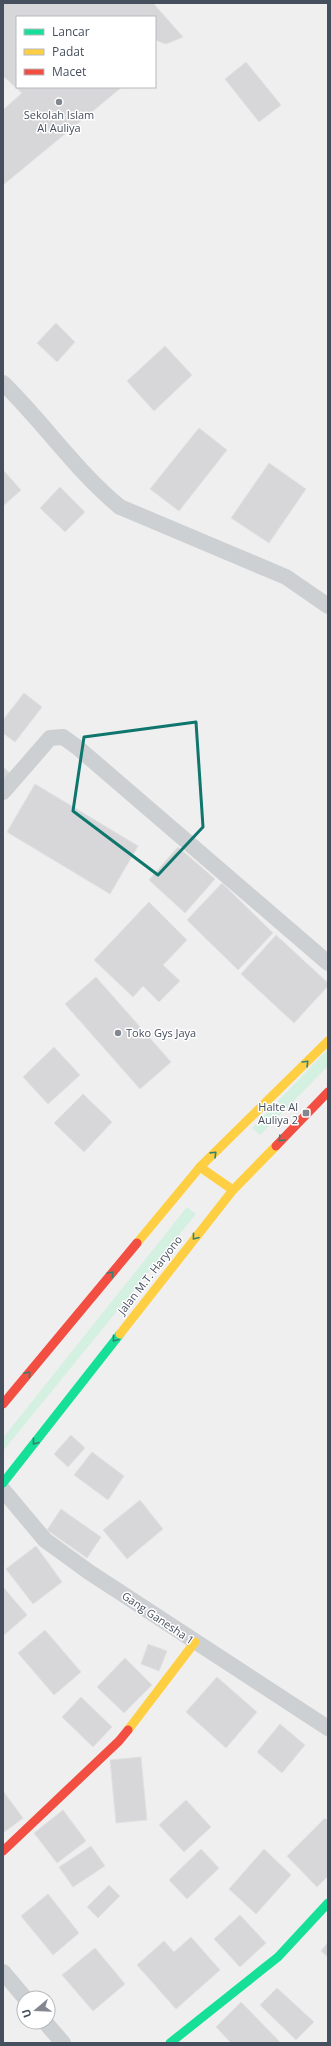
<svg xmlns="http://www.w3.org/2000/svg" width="331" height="2046" viewBox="0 0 331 2046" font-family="'Open Sans',sans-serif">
	<rect width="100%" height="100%" fill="#f0efef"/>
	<!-- green -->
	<g fill="#d3f0e1">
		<path d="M328 1049V1066L260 1135 252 1128Z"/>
		<path d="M187 1207 196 1214 3 1451V1438Z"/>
	</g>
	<!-- building -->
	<g fill="#d7d7d9" stroke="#e1e1e2">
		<path d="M3 3H153L183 37 166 44 155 40V17H17V87H122L3 185V110L22 93 3 76Z"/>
		<path d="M246 62 281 105 259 122 225 79Z"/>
		<path d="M56 323 75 342 57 362 37 343Z"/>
		<path d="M165 346 192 375 154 411 127 381Z"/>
		<path d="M199 428 227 450 179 511 150 489Z"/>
		<path d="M269 463 306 489 269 543 231 518Z"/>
		<path d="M3 470 21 490 3 506Z"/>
		<path d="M60 487 85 512 65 532 40 508Z"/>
		<path d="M24 693 42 707 15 742 3 733V720Z"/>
		<path d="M3 767 11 774 3 784Z"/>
		<path d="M35 784 138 846 110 894 7 832Z"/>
		<path d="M178 847 215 879 185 913 149 880Z"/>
		<path d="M222 883 273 933 238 970 187 920Z"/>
		<path d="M149 902 187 940 163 965 180 981 159 1002 143 986 133 997 94 960Z"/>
		<path d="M276 935 328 983V986L294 1023 241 974Z"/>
		<path d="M96 977 171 1062 140 1089 65 1004Z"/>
		<path d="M54 1047 80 1075 48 1104 23 1077Z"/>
		<path d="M83 1094 112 1122 84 1152 54 1123Z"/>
		<path d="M71 1435 85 1448 68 1467 54 1454Z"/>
		<path d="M92 1452 124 1476 108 1500 74 1475Z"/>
		<path d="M140 1500 163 1529 127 1559 103 1530Z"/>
		<path d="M61 1509 101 1537 87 1558 47 1530Z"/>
		<path d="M36 1546 62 1582 33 1604 6 1569Z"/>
		<path d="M3 1587 27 1615 3 1636Z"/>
		<path d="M45 1630 81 1672 54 1695 18 1653Z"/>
		<path d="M148 1644 167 1651 159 1671 141 1664Z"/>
		<path d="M125 1658 152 1685 124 1713 97 1687Z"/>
		<path d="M217 1677 257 1712 226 1748 186 1712Z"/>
		<path d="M81 1697 112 1727 93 1747 62 1717Z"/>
		<path d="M280 1724 305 1745 282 1773 257 1752Z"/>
		<path d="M141 1757 147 1820 116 1823 110 1760Z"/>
		<path d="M3 1791 23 1818 3 1833Z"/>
		<path d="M186 1800 211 1827 184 1852 159 1825Z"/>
		<path d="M63 1810 86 1841 57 1863 34 1833Z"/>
		<path d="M325 1818 328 1821V1876L317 1887 287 1856Z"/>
		<path d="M91 1846 105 1866 73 1887 59 1867Z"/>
		<path d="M201 1849 219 1868 187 1899 169 1880Z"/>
		<path d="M264 1849 291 1875 256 1914 229 1889Z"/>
		<path d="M109 1885 120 1896 98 1918 87 1907Z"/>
		<path d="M48 1894 79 1933 53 1955 21 1916Z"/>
		<path d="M240 1915 266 1943 240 1967 214 1939Z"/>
		<path d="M191 1937 220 1970 176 2009 137 1965 164 1941 174 1952Z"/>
		<path d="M328 1942V1957L321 1951Z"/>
		<path d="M95 1948 125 1984 93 2011 62 1975Z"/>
		<path d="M277 1988 314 2022 296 2040 260 2005Z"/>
		<path d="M241 2002 281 2043H231L216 2027Z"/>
	</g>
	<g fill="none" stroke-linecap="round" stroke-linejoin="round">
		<!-- lane -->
		<g stroke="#cdd0d3" stroke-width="16">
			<path d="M3 383C44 423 76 471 120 507L286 577 328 606"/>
			<path d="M3 792 50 738 63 737 77 747 328 963"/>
			<path d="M3 1490 45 1540 89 1572 328 1728"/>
			<path d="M3 1972 25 1998"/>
			<path d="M45 2022 63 2043"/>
		</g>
		<!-- fast -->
		<g stroke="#16e098" stroke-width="9">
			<path d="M3 1483 120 1334"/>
			<path d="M170 2043 278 1957 328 1903"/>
		</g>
		<!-- slow -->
		<g stroke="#ffcf43" stroke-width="9">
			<path d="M200 1167 233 1190"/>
			<path d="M137 1243 200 1167 328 1041"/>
			<path d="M120 1334 233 1190 276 1146"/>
			<path d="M128 1730 195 1642"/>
		</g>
		<!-- jam -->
		<g stroke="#f24e42" stroke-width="9">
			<path d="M276 1146 328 1092"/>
			<path d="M3 1404 137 1243"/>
			<path d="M3 1851 119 1741 128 1730"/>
		</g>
	</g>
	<!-- one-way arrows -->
	<defs><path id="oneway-chevron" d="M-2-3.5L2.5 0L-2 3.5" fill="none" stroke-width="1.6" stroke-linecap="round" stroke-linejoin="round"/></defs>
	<g stroke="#358272">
		<use href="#oneway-chevron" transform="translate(306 1063) rotate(-45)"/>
		<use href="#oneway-chevron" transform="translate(281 1139) rotate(134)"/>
		<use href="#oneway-chevron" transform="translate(214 1154) rotate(-44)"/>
		<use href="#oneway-chevron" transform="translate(195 1237) rotate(128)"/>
		<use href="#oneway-chevron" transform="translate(111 1274) rotate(-50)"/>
		<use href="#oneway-chevron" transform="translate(115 1339) rotate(128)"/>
		<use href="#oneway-chevron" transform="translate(28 1374) rotate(-50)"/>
		<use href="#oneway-chevron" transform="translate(35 1442) rotate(128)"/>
	</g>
	<!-- marked area -->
	<path fill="none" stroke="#0f766e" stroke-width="3" stroke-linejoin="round" d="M196 722 203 827 158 875 73 811 84 737Z"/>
	<!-- markers -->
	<g fill="#828790" stroke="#fff" stroke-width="1.5">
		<circle cx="59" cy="102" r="4"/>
		<circle cx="118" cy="1033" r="4"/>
		<rect x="302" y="1109" width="8" height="8" rx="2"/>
	</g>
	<g text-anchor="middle" stroke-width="3" stroke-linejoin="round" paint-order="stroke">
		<!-- poi labels -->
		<g font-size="11" fill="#464f5d" stroke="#fff">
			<text x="59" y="119">Sekolah Islam<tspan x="59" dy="13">Al Auliya</tspan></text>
			<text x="126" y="1037" text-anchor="start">Toko Gys Jaya</text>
			<text x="298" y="1111" text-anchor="end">Halte Al<tspan x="298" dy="13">Auliya 2</tspan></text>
		</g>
		<!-- street labels -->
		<g font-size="11" fill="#464f5d" stroke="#fff">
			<text transform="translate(150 1275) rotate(-52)" y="4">Jalan M.T. Haryono</text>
			<text transform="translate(158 1618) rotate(34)" y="4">Gang Ganesha 1</text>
		</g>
	</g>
	<!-- border -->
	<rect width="331" height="2046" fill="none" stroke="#464f5d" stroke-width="8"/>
	<!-- legend -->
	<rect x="16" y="16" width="140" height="72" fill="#ffffff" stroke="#b5b9be"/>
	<rect x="24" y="29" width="20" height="6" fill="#16e098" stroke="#b5b9be"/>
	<text x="52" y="36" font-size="12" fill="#464f5d">Lancar</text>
	<rect x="24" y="49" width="20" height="6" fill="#ffcf43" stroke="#b5b9be"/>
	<text x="52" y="56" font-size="12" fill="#464f5d">Padat</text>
	<rect x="24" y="69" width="20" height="6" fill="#f24e42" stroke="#b5b9be"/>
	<text x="52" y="76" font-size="12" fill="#464f5d">Macet</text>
	<!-- north arrow -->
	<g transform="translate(36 2010) rotate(251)"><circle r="19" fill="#ffffff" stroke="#b5b9be"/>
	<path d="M0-3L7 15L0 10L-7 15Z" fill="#828790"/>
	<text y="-6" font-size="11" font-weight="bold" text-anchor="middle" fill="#464f5d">U</text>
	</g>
</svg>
